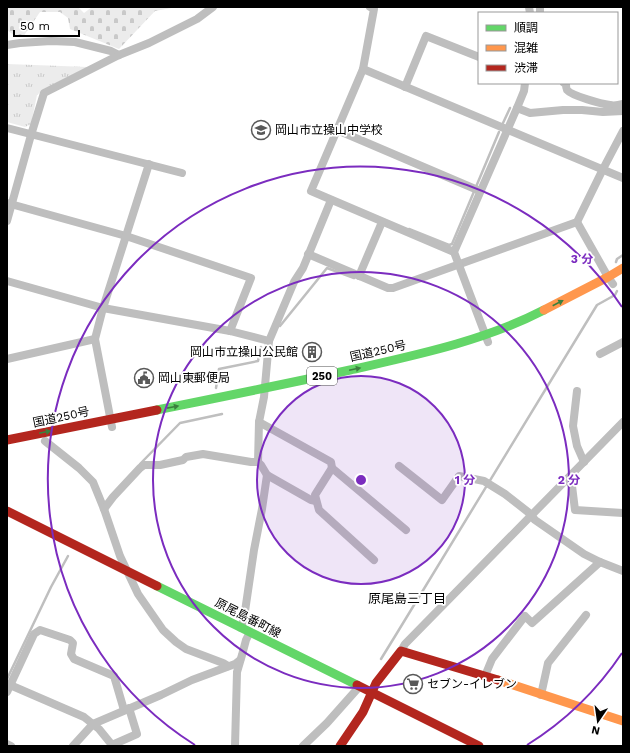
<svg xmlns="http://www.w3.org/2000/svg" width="630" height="753" viewBox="0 0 630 753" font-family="'Work Sans','Noto Sans JP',sans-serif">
	<defs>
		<pattern id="grass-tufts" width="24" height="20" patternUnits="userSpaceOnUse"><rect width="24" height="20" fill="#ececec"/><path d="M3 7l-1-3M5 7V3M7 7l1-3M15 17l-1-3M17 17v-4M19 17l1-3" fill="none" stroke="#c9c9c9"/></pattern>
		<pattern id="cemetery-stones" width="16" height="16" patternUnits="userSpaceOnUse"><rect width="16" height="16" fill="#ececec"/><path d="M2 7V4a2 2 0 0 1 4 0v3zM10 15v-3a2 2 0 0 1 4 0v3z" fill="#c9c9c9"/></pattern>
	</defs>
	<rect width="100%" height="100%" fill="#fff"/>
	<!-- grass -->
	<path fill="url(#grass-tufts)" d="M7 64 88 67 44 89 37 95 31 124 25 127 7 122Z"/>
	<!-- cemetery -->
	<path fill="url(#cemetery-stones)" d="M7 7H78L84 13 92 7H177L155 11 119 49 70 29 68 18 60 12H40L23 37 15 36 7 30Z"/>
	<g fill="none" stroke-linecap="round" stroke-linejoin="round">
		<!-- stream -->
		<g stroke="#bfbfbf" stroke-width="2.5">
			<path d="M503 123 510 108"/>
			<path d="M409 229 449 245 452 244 499 132"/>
			<path d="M616 262 617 259 623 255"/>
			<path d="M280 326 327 268 354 278V277"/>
			<path d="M216 388 219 369 258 361 261 347"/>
			<path d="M140 464 180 423 222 414"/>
			<path d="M381 659 397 633 597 305 615 295 617 291"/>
			<path d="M7 679 51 587 68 556"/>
		</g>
		<!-- street -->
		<g stroke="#bebebe" stroke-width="8">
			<path d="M370 7 374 9 363 69 311 191 454 252"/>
			<path d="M529 7 530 13"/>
			<path d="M540 13V7"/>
			<path d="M7 45 20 43 51 41 75 42 111 51 119 55"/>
			<path d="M363 69 623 178"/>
			<path d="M564 83 566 84C566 86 566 88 567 90 572 96 602 104 610 105 614 106 619 105 623 104"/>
			<path d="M405 87 426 36 479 57"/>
			<path d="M517 108 530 113 563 110H582L603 112 623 111"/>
			<path d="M7 128 182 173"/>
			<path d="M337 130 480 191"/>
			<path d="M331 200 303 268 294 282 269 341 264 397 259 422 331 462 332 468 406 530"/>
			<path d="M7 203 126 236 251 278 230 331"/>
			<path d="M7 221 31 135 44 93 119 55 149 43 197 19 213 7"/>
			<path d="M577 222 608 277 613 284"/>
			<path d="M308 254 388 288H393L577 222 603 169 623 131"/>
			<path d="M359 276 382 222"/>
			<path d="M7 281 103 308 230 331 269 341"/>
			<path d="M488 342 454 252 517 108 524 91 525 83"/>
			<path d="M600 354 623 342"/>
			<path d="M7 359 95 339"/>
			<path d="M577 391 573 426 577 446 584 462"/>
			<path d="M259 422 258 462 261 465 267 475 311 500 316 501"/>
			<path d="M112 427 95 339 103 308 149 164"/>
			<path d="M45 441 79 468 93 482 104 509 120 556 138 594 163 630 176 642 186 649 223 663 228 666"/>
			<path d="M399 466 442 500 459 476 484 481 505 494 528 512 535 520 584 554 600 562 623 571"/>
			<path d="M332 468 315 495 319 510 374 560"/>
			<path d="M567 479 572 486 575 510 623 513"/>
			<path d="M104 509 113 497 140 468 144 465H160L183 460 186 457 203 454 251 462H258"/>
			<path d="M241 628 244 618 254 550 262 509 267 475"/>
			<path d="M401 651 405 644 623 422"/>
			<path d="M485 676 492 659 525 616 532 623 600 562"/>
			<path d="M10 685 84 717 99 729 112 745 137 734 129 708"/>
			<path d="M7 692 34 634 40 630 70 640 73 643 71 654 74 659 114 676 124 710"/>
			<path d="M541 695 548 663 586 615"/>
			<path d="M7 744 11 746"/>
			<path d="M73 746 93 724 161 695 192 680 235 664 240 660"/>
			<path d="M235 746 237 672 242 655 246 640 250 632"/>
			<path d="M303 746 327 723 359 687"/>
		</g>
		<!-- fast -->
		<g stroke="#63d668" stroke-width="9">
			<path d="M157 410C221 397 286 384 350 370 416 355 484 341 544 310"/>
			<path d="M157 586 357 685"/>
		</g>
		<!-- slow -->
		<g stroke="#ff974d" stroke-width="9">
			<path d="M544 310 608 277 623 268"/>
			<path d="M498 680 623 721"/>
		</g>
		<!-- jam -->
		<g stroke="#b3261e" stroke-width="9">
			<path d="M7 440 157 410"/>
			<path d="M7 511 157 586"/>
			<path d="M357 685 479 746"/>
			<path d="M340 746 363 712 376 683 401 651 498 680"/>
		</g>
	</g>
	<!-- one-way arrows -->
	<defs><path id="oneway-solid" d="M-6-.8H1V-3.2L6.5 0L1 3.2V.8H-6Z"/></defs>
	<g fill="#3b803e">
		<use href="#oneway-solid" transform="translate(558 303) rotate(-27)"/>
		<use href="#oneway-solid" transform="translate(355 369) rotate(-12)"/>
		<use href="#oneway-solid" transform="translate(173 407) rotate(-11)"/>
		<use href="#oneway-solid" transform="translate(45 432) rotate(-12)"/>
	</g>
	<!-- distance rings -->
	<circle cx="361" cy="480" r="104" fill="#7b2cbf" fill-opacity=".12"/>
	<g fill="none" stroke="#7b2cbf" stroke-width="2">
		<circle cx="361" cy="480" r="104"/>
		<circle cx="361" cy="480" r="208"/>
		<path d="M622 653A313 313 0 0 1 527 745M195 745A313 313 0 1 1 622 307"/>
	</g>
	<!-- icons -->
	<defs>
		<symbol id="school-ring" viewBox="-11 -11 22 22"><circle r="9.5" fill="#fff" stroke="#595959" stroke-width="1.5"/><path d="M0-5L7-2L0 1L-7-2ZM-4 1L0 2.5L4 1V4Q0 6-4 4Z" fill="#595959"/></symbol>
		<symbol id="building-ring" viewBox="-11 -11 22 22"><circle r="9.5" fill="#fff" stroke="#595959" stroke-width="1.5"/><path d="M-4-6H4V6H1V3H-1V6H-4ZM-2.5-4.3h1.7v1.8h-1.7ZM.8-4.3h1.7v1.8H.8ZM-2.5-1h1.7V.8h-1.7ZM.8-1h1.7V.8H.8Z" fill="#595959"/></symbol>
		<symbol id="civic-ring" viewBox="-11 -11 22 22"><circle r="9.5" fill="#fff" stroke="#595959" stroke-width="1.5"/><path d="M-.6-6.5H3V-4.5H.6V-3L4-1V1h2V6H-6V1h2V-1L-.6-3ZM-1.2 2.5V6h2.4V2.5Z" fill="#595959"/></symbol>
		<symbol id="supermarket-ring" viewBox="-11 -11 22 22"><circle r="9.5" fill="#fff" stroke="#595959" stroke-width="1.5"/><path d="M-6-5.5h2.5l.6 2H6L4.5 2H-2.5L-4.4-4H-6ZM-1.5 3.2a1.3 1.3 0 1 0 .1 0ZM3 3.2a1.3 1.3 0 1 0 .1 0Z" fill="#595959"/></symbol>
	</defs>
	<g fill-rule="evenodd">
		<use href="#school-ring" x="250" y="119" width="22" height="22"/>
		<use href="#building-ring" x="301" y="341" width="22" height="22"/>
		<use href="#civic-ring" x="133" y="367" width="22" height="22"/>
		<use href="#supermarket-ring" x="402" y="673" width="22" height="22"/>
	</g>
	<g text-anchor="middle" stroke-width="3.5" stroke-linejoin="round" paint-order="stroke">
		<!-- shield labels -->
		<rect fill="#fff" stroke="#4c4c4c" stroke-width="1" x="307" y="367" width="30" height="18" rx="3"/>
		<g font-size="11" font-weight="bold" fill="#000">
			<text x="322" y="380">250</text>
		</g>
		<!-- poi labels -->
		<g font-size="12" fill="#000" stroke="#fff" text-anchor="start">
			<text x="275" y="134">岡山市立操山中学校</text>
			<text x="298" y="356" text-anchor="end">岡山市立操山公民館</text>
			<text x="158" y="382">岡山東郵便局</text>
			<text x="427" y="688">セブン-イレブン</text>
		</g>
		<!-- street labels -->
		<g font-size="12" fill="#000" stroke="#fff">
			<text transform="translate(378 351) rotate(-13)" y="4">国道250号</text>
			<text transform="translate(61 417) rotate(-12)" y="4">国道250号</text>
			<text transform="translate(248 618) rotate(27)" y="4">原尾島番町線</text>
		</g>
		<!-- neighbourhood labels -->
		<g font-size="13" fill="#000" stroke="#fff">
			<text x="407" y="603">原尾島三丁目</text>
		</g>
	</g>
	<circle cx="361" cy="480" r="6" fill="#7b2cbf" stroke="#fff" stroke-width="2"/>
	<g font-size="12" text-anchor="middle" font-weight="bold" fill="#7b2cbf" stroke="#fff" stroke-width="3.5" stroke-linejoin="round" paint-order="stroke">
		<text x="582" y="263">3 分</text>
		<text x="465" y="484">1 分</text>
		<text x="569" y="484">2 分</text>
	</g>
	<!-- border -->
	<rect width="630" height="753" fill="none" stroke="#000000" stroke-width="16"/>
	<!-- legend -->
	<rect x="478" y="12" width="140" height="72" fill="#ffffff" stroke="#999999"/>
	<rect x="486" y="25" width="20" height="6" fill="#63d668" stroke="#999999"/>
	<text x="514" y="32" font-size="12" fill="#000000">順調</text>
	<rect x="486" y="45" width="20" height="6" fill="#ff974d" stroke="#999999"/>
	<text x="514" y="52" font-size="12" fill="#000000">混雑</text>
	<rect x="486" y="65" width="20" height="6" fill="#b3261e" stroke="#999999"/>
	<text x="514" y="72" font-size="12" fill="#000000">渋滞</text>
	<!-- north arrow -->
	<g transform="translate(598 721) rotate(193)" stroke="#ffffff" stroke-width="3" paint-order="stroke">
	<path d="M0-3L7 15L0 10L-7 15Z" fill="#000000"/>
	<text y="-6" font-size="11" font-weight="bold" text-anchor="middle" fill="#000000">N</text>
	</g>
	<!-- scale -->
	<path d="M14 30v6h65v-6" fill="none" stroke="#000000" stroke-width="2"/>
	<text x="20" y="30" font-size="12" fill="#000000" stroke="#ffffff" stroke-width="3" paint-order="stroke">50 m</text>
</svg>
